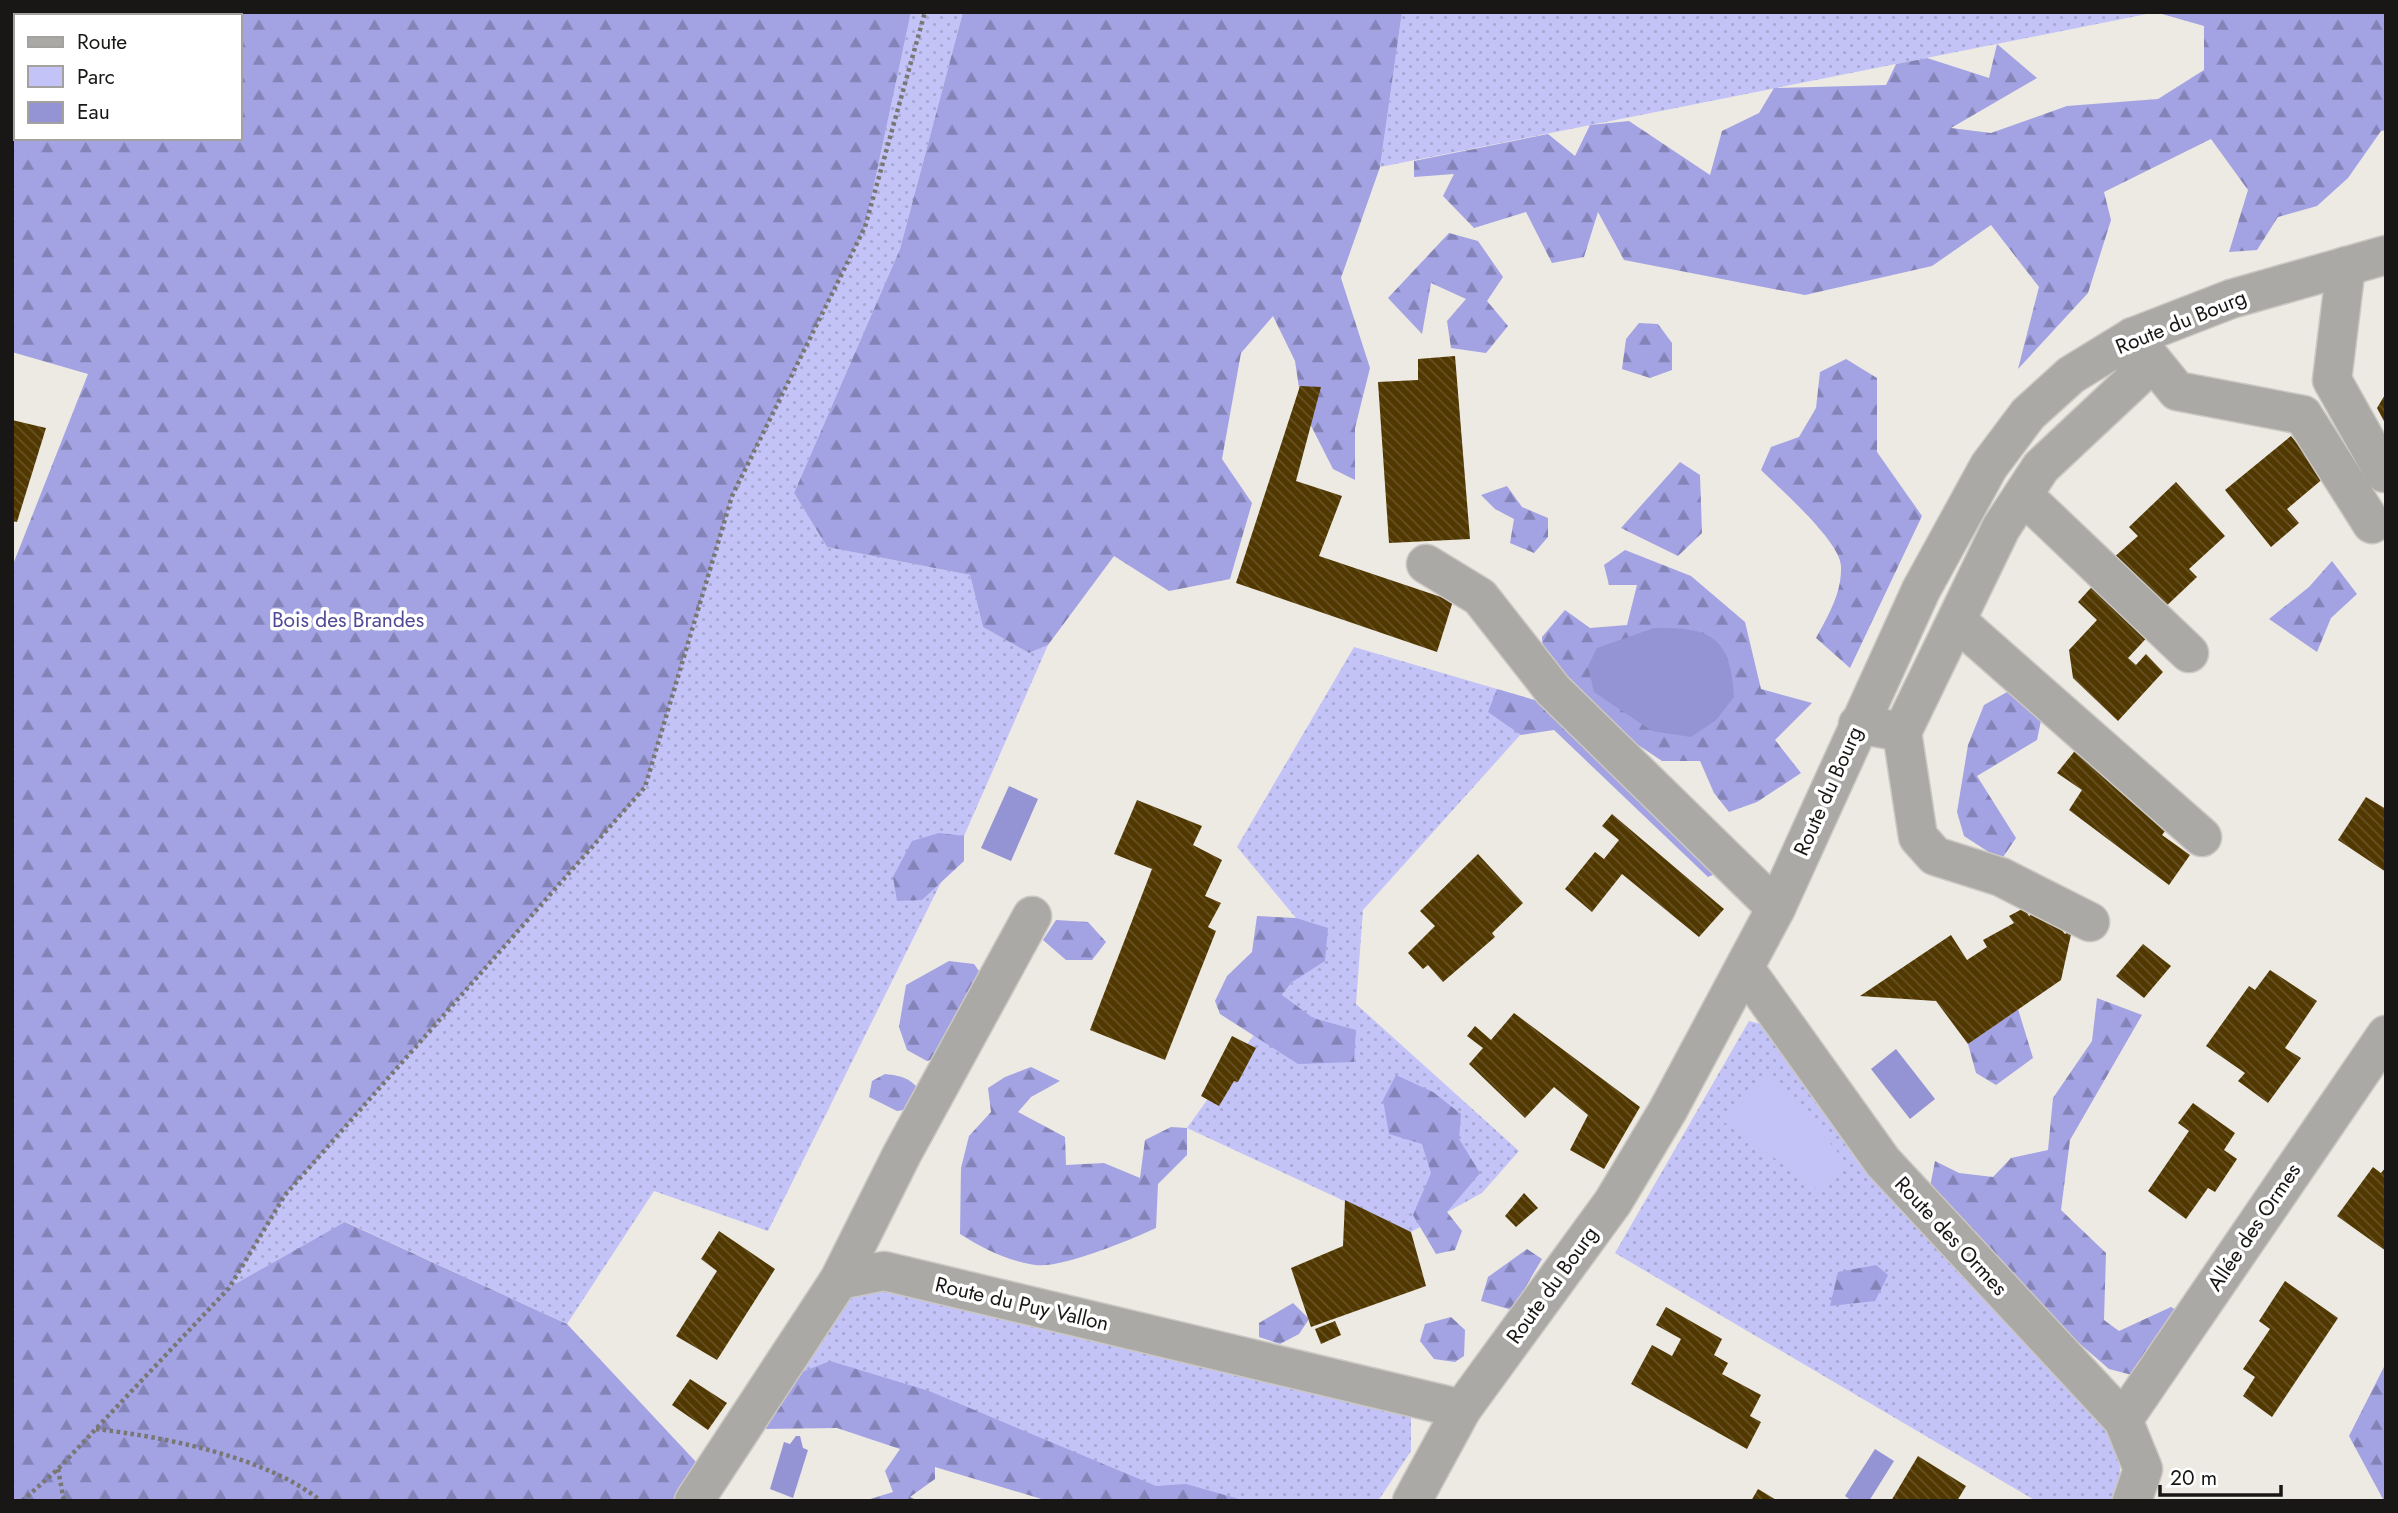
<svg xmlns="http://www.w3.org/2000/svg" width="2398" height="1513" viewBox="0 0 2398 1513" font-family="Jost,sans-serif">
	<defs>
		<pattern id="grass-dots" width="8" height="8" patternUnits="userSpaceOnUse" patternTransform="scale(1.75)"><rect width="8" height="8" fill="#c3c3f7"/><path d="M2 2h.1M6 6h.1" fill="none" stroke="#a7a7d3" stroke-width="1.8" stroke-linecap="round"/></pattern>
		<pattern id="forest-firs" width="22" height="20" patternUnits="userSpaceOnUse" patternTransform="scale(1.75)"><rect width="22" height="20" fill="#a3a2e3"/><path d="M5 1l3.5 6h-7zM16 11l3.5 6h-7z" fill="#8483b7"/></pattern>
		<pattern id="building-back-hatch" width="6" height="6" patternUnits="userSpaceOnUse" patternTransform="scale(1.75)"><rect width="6" height="6" fill="#513800"/><path d="M-1 5l2 2M0 0l6 6M5-1l2 2" fill="none" stroke="#665225"/></pattern>
	</defs>
	<rect width="100%" height="100%" fill="#ede9e3"/>
	<!-- grass -->
	<g fill="url(#grass-dots)">
		<path d="M911 12H963L900 249 794 493 827 547 970 575 983 627 1029 653 1048 645 964 836 768 1231 654 1191 567 1324 346 1222 229 1288 285 1195 645 787 732 496 865 227Z"/>
		<path d="M1402 12H2157L1380 167Z"/>
		<path d="M1354 647 1548 704 1363 910 1356 1004 1519 1151 1482 1193 1411 1232 1187 1128 1292 982 1316 942 1237 847Z"/>
		<path d="M1749 1021 1764 1025 1916 1227 2097 1416C2117 1450 2128 1461 2113 1501H2036L1615 1253Z"/>
		<path d="M892 1288 1411 1415V1451L1378 1501H1203L787 1374 852 1291Z"/>
	</g>
	<!-- forest -->
	<g fill="url(#forest-firs)" fill-rule="evenodd">
		<path d="M12 12H911L865 227 732 496 645 787 286 1194 230 1287 345 1222 567 1324 711 1478 694 1501H12V567L88 374 12 352ZM16 16H240V138H16Z"/>
		<path d="M963 12H1402L1380 167 1341 278 1370 368 1355 428V480L1333 469 1302 408 1295 361 1273 316 1241 353 1222 459 1252 503 1230 579 1169 591 1114 556 1048 645 1029 653 983 627 970 575 827 547 794 493 900 249Z"/>
		<path d="M2155 12H2386V130L2381 131 2348 178 2317 206 2278 217 2257 250 2229 252 2248 190 2211 139 2104 192 2111 220 2088 293 2018 369 2039 287 1991 225 1932 266 1805 295 1624 260 1598 212 1584 257 1552 263 1526 212 1474 228 1443 196 1454 174 1414 177V161L1548 134 1575 156 1590 125 1629 121 1710 175 1722 131 1759 113 1774 88 1886 85 1896 64 1927 58 1989 78 1997 44 2037 78 1951 128 1991 133 2067 106 2158 99 2204 70V26Z"/>
		<path d="M1449 233 1478 241 1503 277 1487 301 1508 326 1486 353 1451 348 1447 321 1466 299 1431 283 1422 334 1388 298Z"/>
		<path d="M1639 323 1658 324 1672 343V370L1650 378 1622 369 1626 339Z"/>
		<path d="M1846 359 1877 378V452L1922 516 1850 668 1816 638C1828 616 1842 593 1841 566 1840 541 1780 489 1761 470L1771 447 1799 437 1816 408 1820 372Z"/>
		<path d="M1680 462 1700 475 1702 533 1678 556 1621 528Z"/>
		<path d="M1507 486 1522 507 1548 518V537L1534 553 1510 543 1514 519 1495 509 1481 495Z"/>
		<path d="M1625 550 1691 576 1745 622 1761 689 1812 703 1775 740 1801 773 1757 802 1729 812 1714 793 1700 761H1662L1601 720 1543 654 1542 637 1565 610 1590 628 1627 625 1637 585H1609L1604 565Z"/>
		<path d="M2332 561 2357 594 2331 618 2317 652 2269 619 2309 587Z"/>
		<path d="M2016 687 2043 711 2037 740 1977 776 2016 838 2001 860 1964 836 1957 812 1968 745 1984 705Z"/>
		<path d="M1497 689 1548 704 1717 873 1708 877 1554 730 1521 735 1488 712Z"/>
		<path d="M939 833 964 836V861L922 900 897 901 893 877 912 841Z"/>
		<path d="M1257 916 1296 918 1328 928 1325 961 1292 982 1282 995 1313 1018 1356 1030 1354 1062 1298 1064 1220 1014 1215 1001 1227 976 1252 952Z"/>
		<path d="M1056 920 1088 922 1106 942 1092 960H1066L1043 940Z"/>
		<path d="M949 961 974 964 984 978 974 1045 927 1061 907 1050 899 1027 906 985Z"/>
		<path d="M2097 998 2142 1015 2070 1140 2061 1210 2106 1253 2104 1320 2119 1331 2171 1307 2201 1324 2132 1375 2109 1369 2036 1306 1930 1187 1935 1161 1959 1173 1993 1177 2011 1158 2048 1150 2053 1098 2092 1041Z"/>
		<path d="M2018 1009 2033 1058 1996 1085 1976 1073 1968 1044Z"/>
		<path d="M1031 1067 1060 1081 1031 1097 1018 1112 1065 1137 1066 1165 1104 1163 1140 1178 1145 1140 1171 1127 1187 1128V1155L1158 1184 1156 1228C1133 1239 1060 1269 1036 1265 1007 1261 984 1249 960 1234L961 1168 969 1136 991 1112 988 1088 1005 1077Z"/>
		<path d="M885 1074C904 1076 912 1079 923 1095L917 1108 897 1111 869 1097 872 1081Z"/>
		<path d="M1396 1075 1433 1092 1461 1114 1459 1139 1480 1173 1447 1212 1462 1231 1455 1250 1436 1254 1413 1215 1431 1173 1422 1144 1389 1134 1383 1100Z"/>
		<path d="M1527 1249 1542 1259 1512 1310 1481 1301 1488 1277Z"/>
		<path d="M1876 1265 1888 1275 1875 1301 1830 1306 1838 1272Z"/>
		<path d="M1293 1303 1309 1319 1299 1334 1280 1344 1259 1337V1323Z"/>
		<path d="M1451 1317 1465 1330 1464 1356 1455 1362 1434 1359 1420 1341 1425 1324Z"/>
		<path d="M830 1361 929 1391 1156 1486 1186 1484 1246 1501H1048L935 1467V1479L910 1497 918 1501H864L893 1492 885 1471 900 1449 837 1428 758 1429 792 1376Z"/>
		<path d="M2386 1363V1501H2384L2349 1436Z"/>
	</g>
	<!-- green -->
	<path fill="#c3c3f7" d="M1768 1069 1845 1161 1818 1189 1724 1122Z"/>
	<!-- water -->
	<g fill="#9493d3">
		<path d="M1654 628C1712 627 1730 637 1734 697L1716 720 1691 737 1652 731 1594 692 1588 666 1597 648Z"/>
		<path d="M1009 786 1038 799 1011 861 981 848Z"/>
		<path d="M1896 1049 1935 1099 1910 1119 1871 1069Z"/>
		<path d="M796 1436H800L803 1448 808 1450 793 1498 770 1489 784 1442 790 1444Z"/>
		<path d="M1875 1449 1894 1461 1869 1501H1852L1845 1496Z"/>
	</g>
	<!-- building -->
	<g fill="url(#building-back-hatch)">
		<path d="M1455 356 1470 539 1389 543 1378 382 1418 380V359Z"/>
		<path d="M1300 386 1321 387 1296 481 1342 496 1319 556 1453 601 1437 652 1236 583Z"/>
		<path d="M2386 393V425L2377 408Z"/>
		<path d="M12 420 46 428 17 522 12 521Z"/>
		<path d="M2291 436 2325 477 2287 509 2299 523 2271 547 2225 490Z"/>
		<path d="M2176 482 2225 536 2189 569 2197 577 2161 611 2112 559 2138 536 2129 527Z"/>
		<path d="M2098 580 2152 632 2128 658 2136 665 2146 654 2163 672 2118 721 2073 678 2069 650 2097 620 2078 602Z"/>
		<path d="M2078 747 2171 823 2162 835 2190 855 2169 885 2069 810 2082 790 2057 773Z"/>
		<path d="M2366 797 2386 809V872L2338 840Z"/>
		<path d="M1137 800 1202 826 1193 845 1222 860 1205 896 1221 903 1208 927 1216 931 1165 1060 1090 1030 1152 869 1114 854Z"/>
		<path d="M1612 814 1724 909 1699 937 1622 874 1592 912 1565 889 1595 852 1604 859 1619 840 1602 826Z"/>
		<path d="M1478 854 1523 903 1492 933 1495 937 1443 982 1428 965 1423 969 1408 953 1435 926 1420 911Z"/>
		<path d="M2024 908 2029 916 2042 908 2065 934 2072 930 2061 980 1968 1044 1936 1001 1860 996 1951 935 1967 960 1987 947 1983 940 2014 923 2009 916Z"/>
		<path d="M2143 944 2171 966 2144 998 2116 976Z"/>
		<path d="M2270 970 2317 1001 2285 1048 2301 1058 2268 1103 2238 1081 2245 1073 2206 1046 2249 986 2255 990Z"/>
		<path d="M1514 1013 1640 1107 1604 1169 1570 1150 1588 1115 1554 1087 1525 1118 1469 1064 1483 1048 1467 1036 1475 1026 1491 1040Z"/>
		<path d="M1232 1036 1256 1048 1238 1082 1234 1081 1219 1106 1201 1096Z"/>
		<path d="M2193 1103 2235 1133 2224 1150 2237 1159 2215 1192 2208 1188 2186 1219 2148 1191 2189 1131 2178 1123Z"/>
		<path d="M2373 1167 2381 1173 2386 1167V1251L2337 1216Z"/>
		<path d="M1524 1193 1538 1208 1516 1227 1505 1216Z"/>
		<path d="M1345 1200 1411 1232 1426 1286 1311 1327 1291 1268 1343 1246Z"/>
		<path d="M719 1231 775 1269 717 1360 676 1336 717 1271 701 1259Z"/>
		<path d="M2285 1281 2338 1318 2272 1417 2243 1396 2255 1377 2243 1369 2270 1329 2259 1321Z"/>
		<path d="M1666 1307 1722 1339 1714 1355 1728 1363 1722 1374 1761 1395 1750 1416 1761 1422 1747 1449 1631 1384 1652 1345 1672 1356 1681 1339 1656 1325Z"/>
		<path d="M1335 1321 1341 1335 1321 1344 1315 1329Z"/>
		<path d="M690 1379 727 1403 708 1430 672 1405Z"/>
		<path d="M1918 1456 1966 1486 1957 1501H1891Z"/>
		<path d="M1758 1489 1778 1501H1751Z"/>
	</g>
	<g fill="none" stroke-linecap="round" stroke-linejoin="round">
		<defs>
			<g id="minor">
				<path d="M2346 266 2332 380 2384 473"/>
				<path d="M2133 337 2177 391 2303 415 2372 524"/>
				<path d="M2023 495 2189 653"/>
				<path d="M1426 564 1480 597 1553 690 1776 908"/>
				<path d="M1958 622 2202 837"/>
				<path d="M1858 724 1902 732 2001 528 2041 467 2136 378 2133 337"/>
				<path d="M1902 732 1918 837 1935 856 2001 877 2090 922"/>
				<path d="M1745 969 1883 1162 2123 1420 2143 1469 2132 1501"/>
				<path d="M839 1280 902 1154 1032 916"/>
				<path d="M2123 1420 2386 1035"/>
				<path d="M694 1501 839 1280 884 1271 1462 1409"/>
				<path d="M1412 1501 1462 1409 1613 1202 1668 1110 1776 908 1921 590 1989 466 2028 414 2071 375 2133 337 2231 299 2386 255"/>
			</g>
		</defs>
		<!-- minor casing -->
		<use href="#minor" stroke="#cbc7c2" stroke-width="41"/>
		<!-- path -->
		<g stroke="#797773" stroke-width="4.5" stroke-dasharray="3.5 3.5" stroke-linecap="butt">
			<path d="M96 1429C165 1437 267 1457 321 1501"/>
			<path d="M58 1469 64 1501"/>
			<path d="M22 1501 58 1469 229 1288 285 1195 645 787 732 496 865 227 925 12"/>
		</g>
		<!-- minor -->
		<use href="#minor" stroke="#aaa9a6" stroke-width="38"/>
	</g>
	<g text-anchor="middle" stroke-width="7" stroke-linejoin="round" paint-order="stroke">
		<!-- street labels -->
		<g font-size="21" fill="#181715" stroke="#fff">
			<text transform="translate(2181 322) rotate(-22)" y="7">Route du Bourg</text>
			<text transform="translate(1828 791) rotate(-66)" y="7">Route du Bourg</text>
			<text transform="translate(2254 1227) rotate(-56)" y="7">Allée des Ormes</text>
			<text transform="translate(1951 1236) rotate(47)" y="7">Route des Ormes</text>
			<text transform="translate(1552 1285) rotate(-54)" y="7">Route du Bourg</text>
			<text transform="translate(1022 1304) rotate(13)" y="7">Route du Puy Vallon</text>
		</g>
		<!-- park labels -->
		<g font-size="21" fill="#504998" stroke="#fff">
			<text x="348" y="627">Bois des Brandes</text>
		</g>
	</g>
	<!-- border -->
	<rect width="2398" height="1513" fill="none" stroke="#181715" stroke-width="28"/>
	<!-- legend -->
	<rect x="14" y="14" width="228" height="126" fill="#ffffff" stroke="#a3a2a1" stroke-width="2"/>
	<rect x="28" y="37" width="35" height="10" fill="#aaa9a6" stroke="#a3a2a1" stroke-width="2"/>
	<text x="77" y="49" font-size="21" fill="#181715">Route</text>
	<rect x="28" y="66" width="35" height="21" fill="#c3c3f7" stroke="#a3a2a1" stroke-width="2"/>
	<text x="77" y="84" font-size="21" fill="#181715">Parc</text>
	<rect x="28" y="102" width="35" height="21" fill="#9493d3" stroke="#a3a2a1" stroke-width="2"/>
	<text x="77" y="119" font-size="21" fill="#181715">Eau</text>
	<!-- scale -->
	<path d="M2160 1485v10h121v-10" fill="none" stroke="#181715" stroke-width="3.5"/>
	<text x="2170" y="1485" font-size="21" fill="#181715" stroke="#ffffff" stroke-width="5" paint-order="stroke">20 m</text>
</svg>
